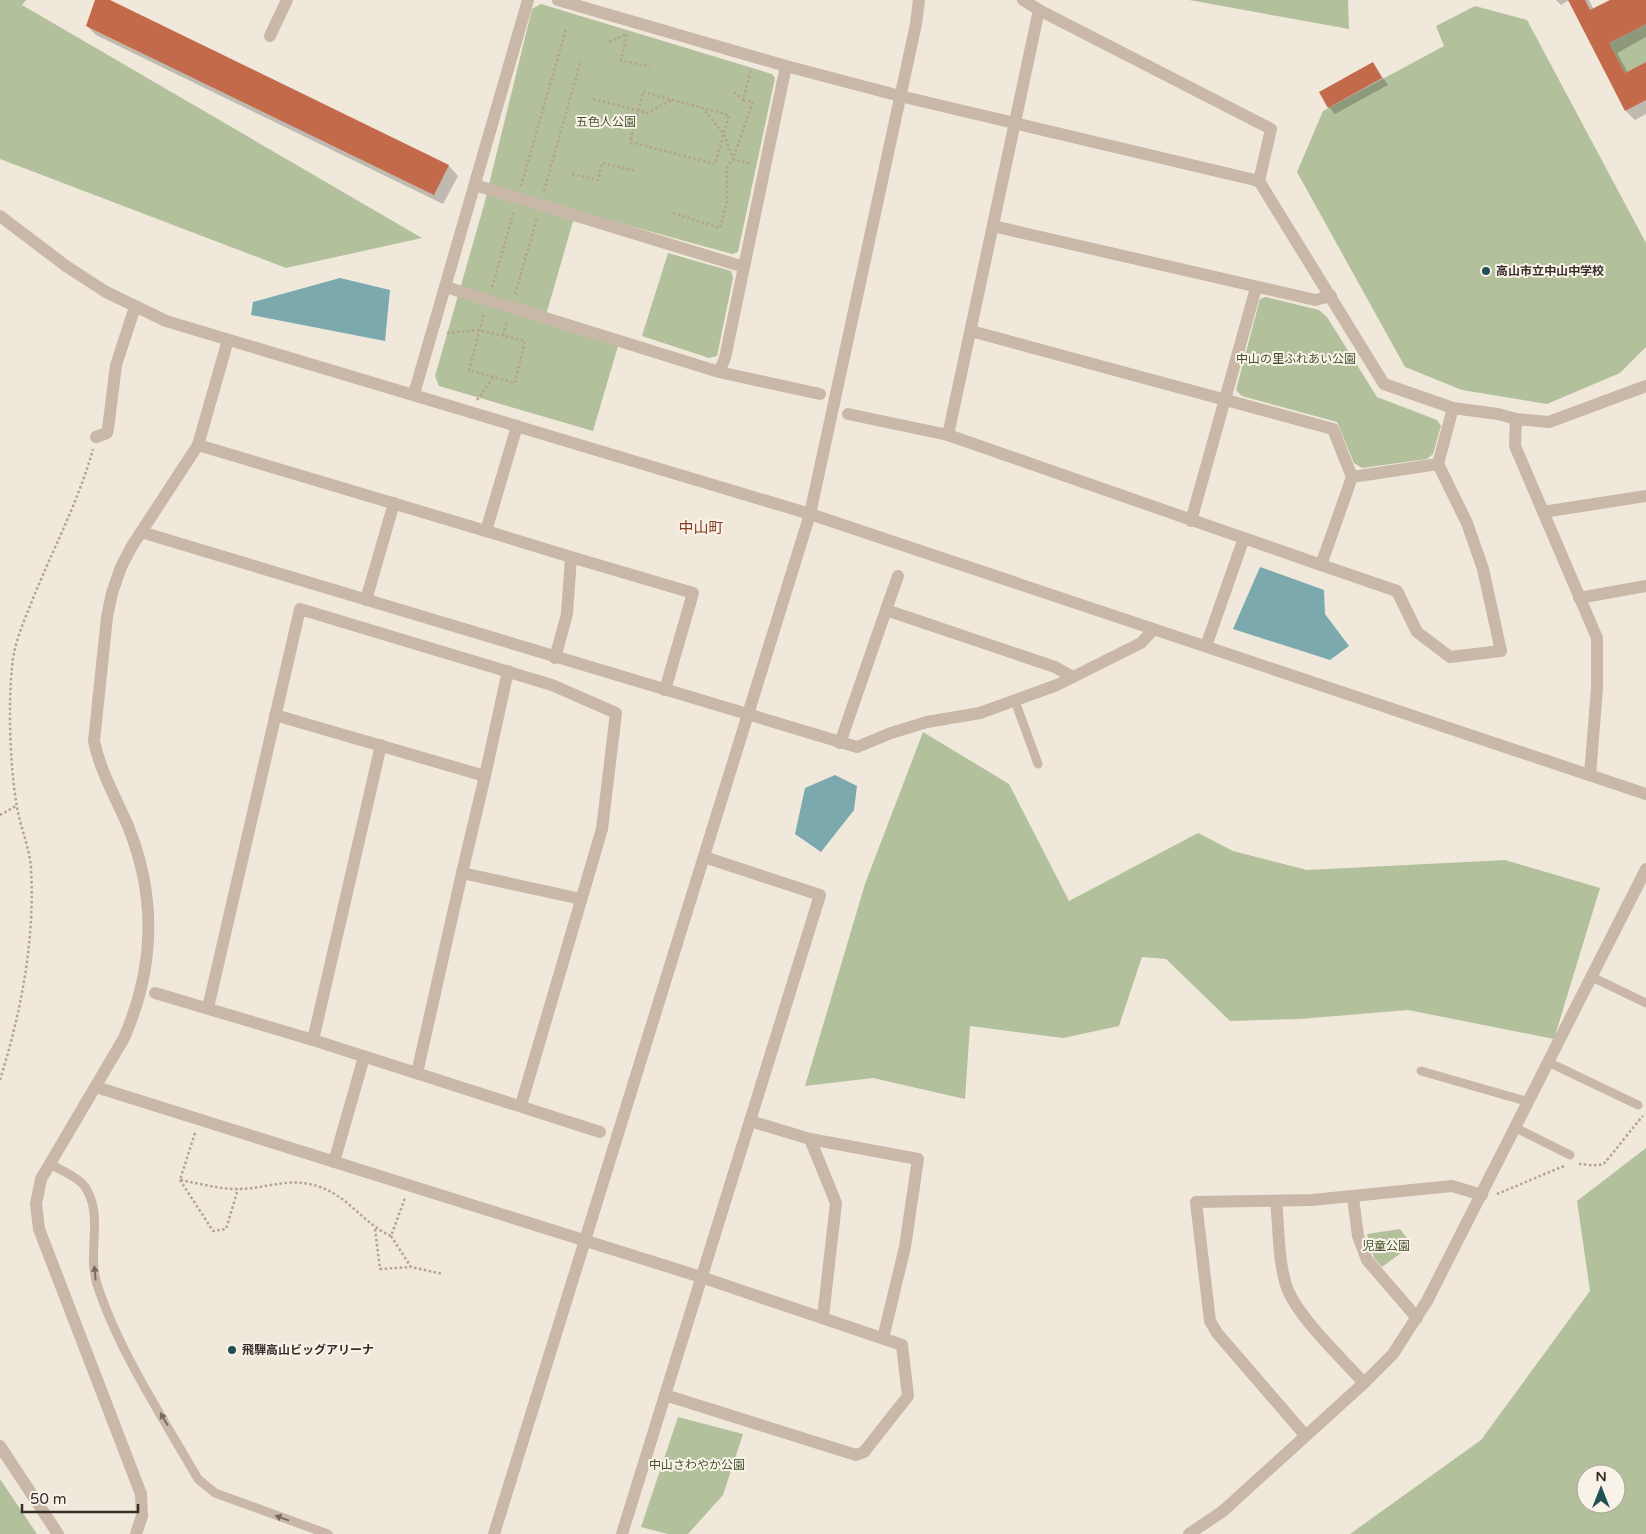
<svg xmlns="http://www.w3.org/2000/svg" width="1646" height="1534" viewBox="0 0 1646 1534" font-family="'Varela Round','Noto Sans JP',sans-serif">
	<rect width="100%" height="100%" fill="#f1e8dc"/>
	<!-- green -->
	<g fill="#b2c09c" fill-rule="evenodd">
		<path d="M0 0H26L22 5 422 238 286 268 0 159Z"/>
		<path d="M1189 0H1348L1349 29Z"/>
		<path d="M541 4 772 74 775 78 738 252 732 254 576 211 544 322 618 346 593 431 439 386 435 376 484 205 532 9Z"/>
		<path d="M1475 6 1527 20 1646 243V347L1620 373 1547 404 1462 390 1405 367 1297 172 1323 111 1444 46 1436 26Z"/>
		<path d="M1646 24V62L1625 73 1609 43Z"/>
		<path d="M668 253 731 271 733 278 717 356 709 358 642 336Z"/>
		<path d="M1266 297 1319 310 1327 317 1377 397 1437 420 1441 426 1433 454 1427 459 1362 468 1354 463 1337 422 1242 396 1236 390 1260 299Z"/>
		<path d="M923 732 1009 784 1069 901 1198 833 1233 851 1307 870 1505 860 1600 888 1554 1039 1408 1010 1300 1019 1230 1021 1166 959 1142 957 1119 1026 1063 1038 970 1026 965 1099 873 1078 805 1086 865 884Z"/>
		<path d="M1646 1148V1534H1350L1481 1440 1590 1291 1577 1201ZM1586 1474H1616V1504H1586Z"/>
		<path d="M1400 1229 1412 1245 1382 1267 1374 1258 1367 1234Z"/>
		<path d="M678 1417 743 1434 723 1495 688 1534H668L641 1527Z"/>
		<path d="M0 1479 37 1534H0Z"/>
	</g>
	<!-- water -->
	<g fill="#7ba9ad">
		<path d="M340 278 390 290 385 341 251 315 253 302Z"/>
		<path d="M1260 567 1324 590 1325 614 1349 646 1330 660 1233 629Z"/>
		<path d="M835 775 857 786 854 810 821 852 795 834 805 788Z"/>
	</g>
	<!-- shadow -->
	<g fill="#0003">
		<path d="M96 0H107L449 166 458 176 443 204 96 35 87 26Z"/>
		<path d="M1556 0H1569L1561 5Z"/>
		<path d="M1570 0H1589L1594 10 1613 0H1646V37L1617 53 1628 73 1646 63V114L1635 120 1626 111Z"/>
		<path d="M1373 63 1388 85 1335 114 1329 107Z"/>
	</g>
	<!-- building -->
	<g fill="#c26a49">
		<path d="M95 0H110L449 165 434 195 86 26Z"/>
		<path d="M1568 0H1585L1590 10 1610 0H1646V24L1609 43 1625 73 1646 62V100L1625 111Z"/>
		<path d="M1373 62 1382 78 1328 108 1319 92Z"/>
	</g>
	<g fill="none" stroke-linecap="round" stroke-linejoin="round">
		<!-- path -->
		<g stroke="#b5a292" stroke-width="2.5" stroke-dasharray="2.5 2.5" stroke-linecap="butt">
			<path d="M609 42 627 34 621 60 650 67"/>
			<path d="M643 92 729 115 715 164 630 142Z"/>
			<path d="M734 92 743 100 751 70"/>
			<path d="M593 99 647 113 672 100"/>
			<path d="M743 100 753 102 733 159 752 164"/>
			<path d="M572 174 598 180 602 163 636 171"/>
			<path d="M521 186 566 29"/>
			<path d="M544 191 581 60"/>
			<path d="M673 213 720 228 727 202V167L733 159 724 134 703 109"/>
			<path d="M492 287 514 211"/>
			<path d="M515 294 537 218"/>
			<path d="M447 333 479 330 525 341 515 383 469 370 484 314"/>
			<path d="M503 335 507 321"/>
			<path d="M477 400 493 377"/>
			<path d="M0 815 16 806"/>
			<path d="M0 1080C21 1012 35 941 31 869 30 848 20 827 17 807 10 768 8 706 12 667 14 642 25 619 34 596 54 547 79 500 93 449"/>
			<path d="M195 1133 180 1180C198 1183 218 1189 237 1189 267 1189 289 1176 320 1187 349 1197 364 1224 391 1236L405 1198"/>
			<path d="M1579 1164C1586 1164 1595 1167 1603 1164 1606 1163 1635 1124 1643 1116"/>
			<path d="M180 1180 213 1231 226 1229 238 1189"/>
			<path d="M1497 1194 1564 1166"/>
			<path d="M375 1229 380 1269 411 1267"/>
			<path d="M391 1236 411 1267 443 1274"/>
		</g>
		<!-- service -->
		<g stroke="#c9b8a8" stroke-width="9">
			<path d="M1015 701 1038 764"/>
			<path d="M1592 977 1646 1003"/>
			<path d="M1548 1062 1638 1105"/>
			<path d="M1421 1071 1529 1102"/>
			<path d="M1516 1128 1570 1155"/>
			<path d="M50 1164C62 1171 81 1178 87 1190 103 1218 87 1254 97 1284 118 1350 163 1418 198 1479L215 1493 328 1534"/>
		</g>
		<!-- minor -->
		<g stroke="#c9b8a8" stroke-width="12">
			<path d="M558 0 786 66 900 96 1259 181"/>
			<path d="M1023 0 1039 10"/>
			<path d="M270 36 287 0"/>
			<path d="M475 185 744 267"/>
			<path d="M993 226 1315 300 1331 296"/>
			<path d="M446 287 719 372 725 358 786 66"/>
			<path d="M971 331 1333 429 1352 477"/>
			<path d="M719 372 820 394"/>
			<path d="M414 394 528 0"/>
			<path d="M1453 408 1438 464 1352 477 1321 565 948 435 1039 10 1271 129 1259 181 1384 384 1453 408 1498 414 1516 419 1549 422 1646 386"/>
			<path d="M848 414 948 435"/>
			<path d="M1516 419 1515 446 1597 638V689L1590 775"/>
			<path d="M96 437 107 433 108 429 116 365 135 307"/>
			<path d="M198 445 486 531 517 426"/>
			<path d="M1543 512 1646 496"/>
			<path d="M1191 521 1256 288"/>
			<path d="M486 531 571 557 567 614 555 658"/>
			<path d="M141 532 857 747 891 733 927 722 980 713 1057 685 1141 643 1153 630"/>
			<path d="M571 557 693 593 665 690"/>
			<path d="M1321 565 1397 591 1417 632 1450 657 1501 651 1483 569 1467 523 1438 464"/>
			<path d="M1579 598 1646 586"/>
			<path d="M366 600 394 503"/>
			<path d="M886 610 898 576"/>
			<path d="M1206 646 1244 538"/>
			<path d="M275 715 485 776 462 873 581 899"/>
			<path d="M840 743 886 610 1055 667 1073 677"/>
			<path d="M485 776 508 671"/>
			<path d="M704 857 820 895 750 1121 810 1139 836 1203 823 1317"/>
			<path d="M155 993 313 1040 600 1132"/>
			<path d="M208 1008 300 609 552 685 616 713 602 829 521 1105"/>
			<path d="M313 1040 381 745"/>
			<path d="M417 1073 462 873"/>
			<path d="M96 1087 701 1277 902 1345 908 1396 864 1452 856 1455 665 1395"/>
			<path d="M810 1139 918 1159 905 1247 883 1338"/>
			<path d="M334 1162 364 1057"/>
			<path d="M1353 1198 1358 1236 1367 1260 1417 1318"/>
			<path d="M1276 1201C1279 1228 1278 1259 1286 1285 1296 1316 1341 1357 1364 1383"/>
			<path d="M1305 1435 1217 1333 1210 1321 1196 1202 1312 1200 1452 1186 1482 1195"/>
			<path d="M622 1534 750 1121"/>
			<path d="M1189 1534 1223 1511 1364 1383 1393 1354 1427 1301 1646 869"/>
		</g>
		<!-- tertiary -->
		<g stroke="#c9b8a8" stroke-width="12">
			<path d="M0 216 66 266 106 292 166 321 810 514 1646 794"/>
			<path d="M0 1446 58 1534"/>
			<path d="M136 1534 142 1516 141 1494 39 1229 36 1204 41 1179 124 1038C155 967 157 898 128 826 116 798 100 771 94 741L107 617 112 593 121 567 132 546 198 445 228 340"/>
			<path d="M494 1534 810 514 916 24 919 0"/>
		</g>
	</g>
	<!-- one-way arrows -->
	<defs><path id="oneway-solid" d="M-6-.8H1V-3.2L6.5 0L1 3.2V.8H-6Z" transform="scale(1.25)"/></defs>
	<g fill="#786c62">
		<use href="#oneway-solid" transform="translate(95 1273) rotate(-95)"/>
		<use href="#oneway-solid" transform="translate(164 1419) rotate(-120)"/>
		<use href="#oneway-solid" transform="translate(282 1518) rotate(-160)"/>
	</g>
	<!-- markers -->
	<g fill="#1f5056" stroke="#f9f2e8" stroke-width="2">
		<circle cx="1486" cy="271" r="5"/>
		<circle cx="232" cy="1350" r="5"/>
	</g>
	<g text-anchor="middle" stroke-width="4" stroke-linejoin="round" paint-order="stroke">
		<!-- park labels -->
		<g font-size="12" fill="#44532c" stroke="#f9f2e8">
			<text x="606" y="126">五色人公園</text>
			<text x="1296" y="363">中山の里ふれあい公園</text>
			<text x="1386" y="1250">児童公園</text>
			<text x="697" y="1469">中山さわやか公園</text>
		</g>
		<!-- poi labels -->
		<g font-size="12" font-weight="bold" fill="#362d28" stroke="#f9f2e8" text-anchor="start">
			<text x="1496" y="275">高山市立中山中学校</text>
			<text x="242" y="1354">飛騨高山ビッグアリーナ</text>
		</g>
		<!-- quarter labels -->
		<g font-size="15" fill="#823d23" stroke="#f9f2e8">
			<text x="701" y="533">中山町</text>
		</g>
	</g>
	<!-- north arrow -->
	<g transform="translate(1601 1489)"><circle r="24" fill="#f9f2e8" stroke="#aba39b"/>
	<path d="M0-4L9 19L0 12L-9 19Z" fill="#1f5056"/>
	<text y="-8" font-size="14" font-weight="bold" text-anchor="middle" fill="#362d28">N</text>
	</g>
	<!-- scale -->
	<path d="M22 1504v8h116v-8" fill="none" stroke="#362d28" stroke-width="2.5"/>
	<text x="30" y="1504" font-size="15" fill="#362d28" stroke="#f9f2e8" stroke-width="4" paint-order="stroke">50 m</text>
</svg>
